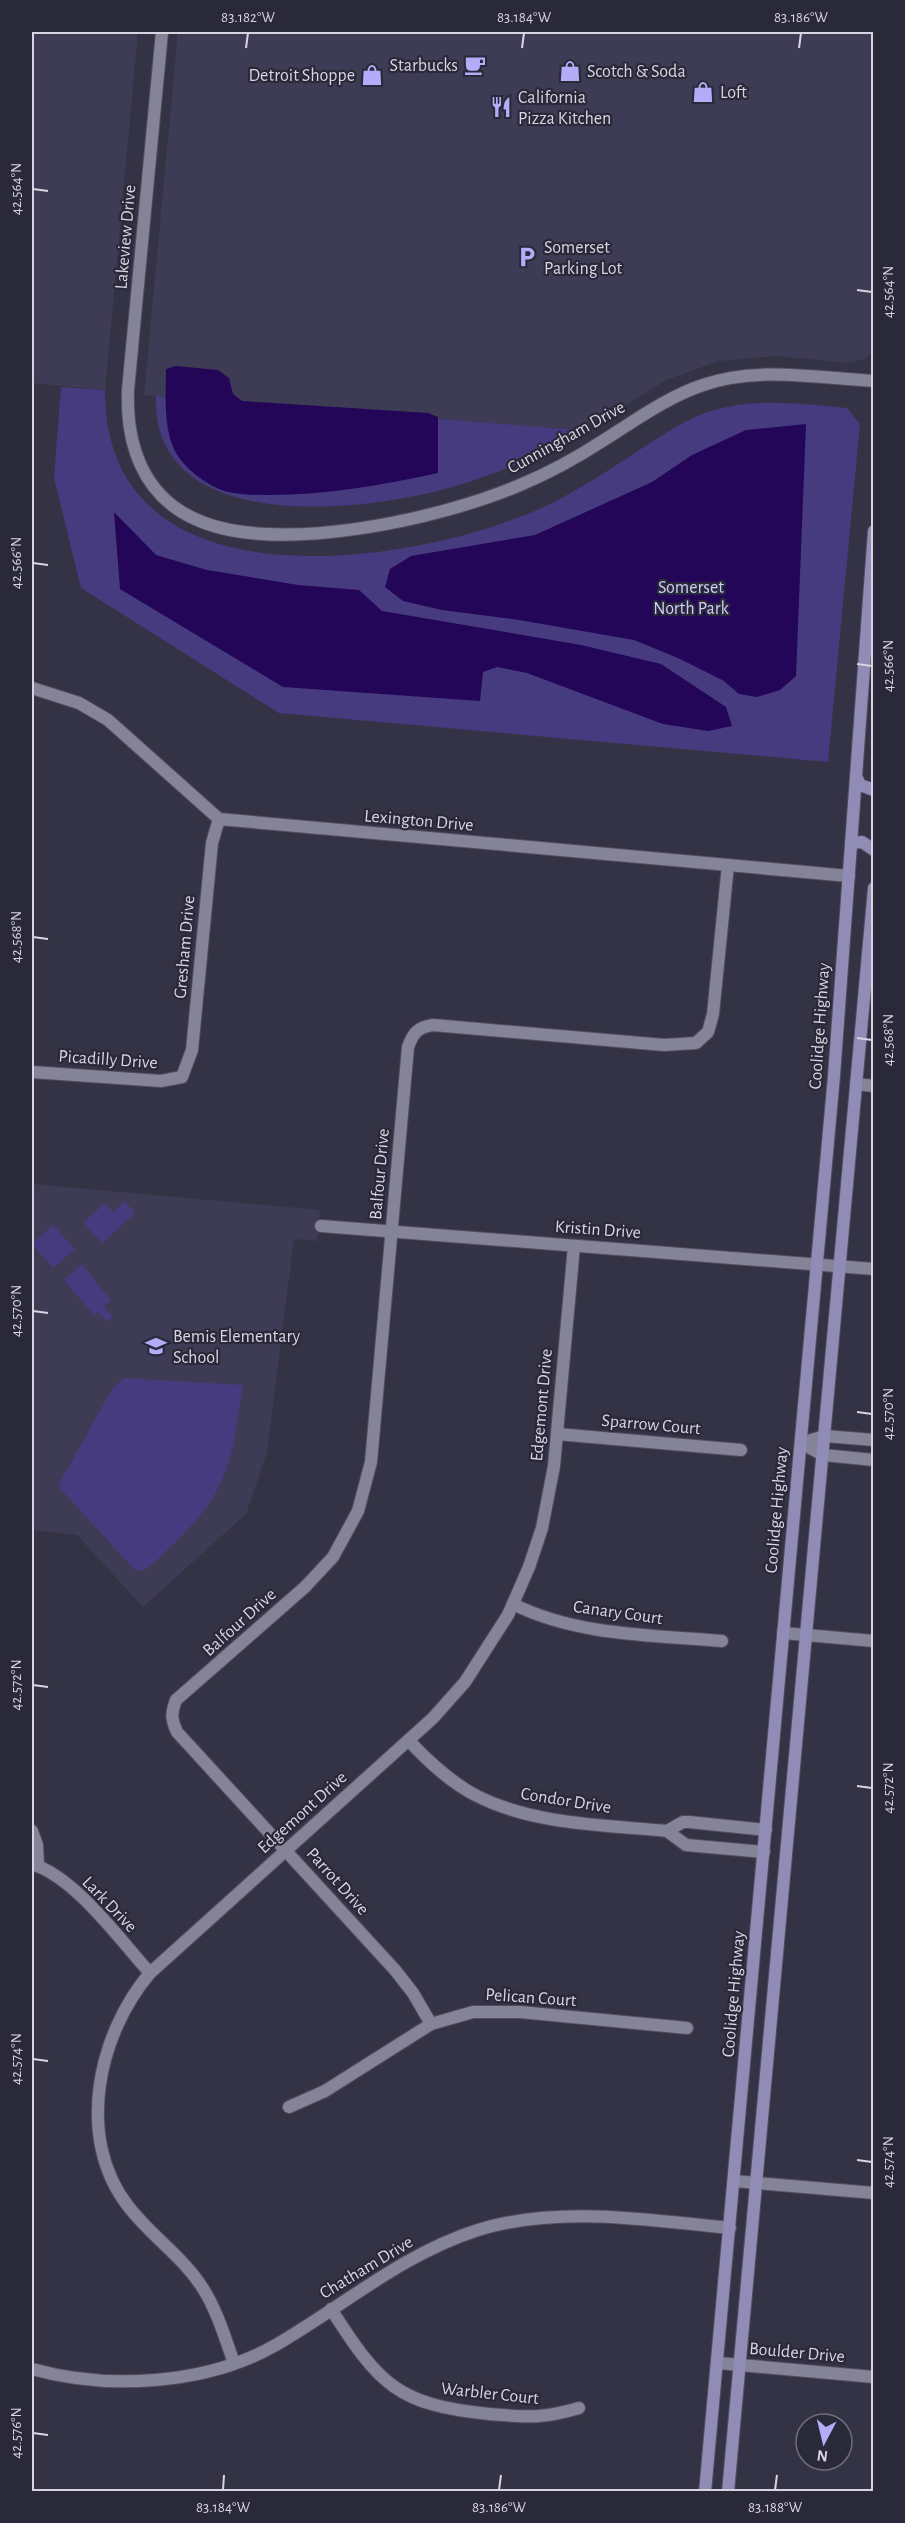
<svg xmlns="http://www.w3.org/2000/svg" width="905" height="2523" viewBox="0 0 905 2523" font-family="'Alegreya Sans',sans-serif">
	<rect width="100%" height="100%" fill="#343345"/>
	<!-- built -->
	<g fill="#3e3c54">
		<path d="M32 32H138L105 390 32 383Z"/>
		<path d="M178 32H873L872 351 865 359 849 363 776 356 719 361 666 380 621 408 578 430 144 395Z"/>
		<path d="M32 1184 320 1210 317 1241 294 1239 267 1452 246 1514 143 1607 77 1535 32 1530Z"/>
	</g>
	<!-- green -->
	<g fill="#473b7f">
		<path d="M61 387 105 390C104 607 396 568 530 513 571 496 607 471 644 447 664 434 685 420 707 412 753 397 800 404 847 408L860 424 828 762 279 713 81 588 54 478Z"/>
		<path d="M156 396 578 430C541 453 502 473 459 485 371 512 151 539 156 396Z"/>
		<path d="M125 1201 135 1213 102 1243 83 1222 105 1203 113 1212Z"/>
		<path d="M53 1225 75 1249 53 1268 32 1244Z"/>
		<path d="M82 1264 111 1301 104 1306 113 1317 107 1322 98 1312 94 1315 64 1280Z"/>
		<path d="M124 1378 243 1385C237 1418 235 1453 220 1484 206 1516 176 1540 152 1565L144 1570H135L58 1486 112 1389Z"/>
	</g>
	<!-- water -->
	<g fill="#230658">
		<path d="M176 366 218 370 229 378 233 394 242 401 428 413 438 417V473C382 485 327 495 269 495 254 495 233 495 219 489 203 482 183 467 175 451 163 427 166 395 166 369Z"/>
		<path d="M806 424 796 676 780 690 757 697 739 694 724 681 678 658 634 640 519 620 442 610 403 601 385 587 390 569 411 556 535 535 652 482 692 455 746 430Z"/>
		<path d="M114 512 156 555 207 570 298 585 359 590 382 611 581 645 661 664 726 707 732 726 708 731 663 724 527 673 497 667 483 672 480 701 283 687 120 589Z"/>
	</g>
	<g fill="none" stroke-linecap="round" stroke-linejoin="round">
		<defs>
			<g id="minor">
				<path d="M162 32 128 390C126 443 142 494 193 518 273 557 441 519 520 485 549 473 578 457 604 440 636 420 667 397 703 385 757 366 817 378 874 381"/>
				<path d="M32 688 79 703 108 720 219 819 849 876"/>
				<path d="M32 1072 161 1081 182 1077 192 1050 212 843 219 819"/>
				<path d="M856 1084 874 1086"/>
				<path d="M321 1226 874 1269"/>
				<path d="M557 1434 741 1450"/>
				<path d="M801 1443 823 1455 874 1460"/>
				<path d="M801 1443 825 1436 874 1440"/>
				<path d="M513 1604C577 1636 652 1635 722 1641"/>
				<path d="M783 1633 874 1641"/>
				<path d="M409 1741C429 1762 451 1783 477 1796 534 1825 605 1825 667 1831L686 1845 764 1852"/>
				<path d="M32 1831 37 1845 38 1866"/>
				<path d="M667 1831 683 1822H689L766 1830"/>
				<path d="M32 1864C75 1877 120 1940 150 1973"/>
				<path d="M431 2024 413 1993 395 1970 177 1732C171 1719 171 1713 176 1700L305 1587 333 1557 358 1511 371 1462 408 1047C413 1033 418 1027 433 1025L664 1045 696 1043 708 1032 713 1014 728 865"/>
				<path d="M289 2107 325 2091 431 2024 473 2012H520L687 2028"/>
				<path d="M734 2181 874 2193"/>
				<path d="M331 2309C379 2384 397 2405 489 2414 527 2417 542 2419 579 2408"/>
				<path d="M234 2363C225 2338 217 2310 202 2287 182 2256 151 2236 128 2206 75 2138 98 2034 150 1973L433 1718 465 1682 508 1615 529 1567 542 1528 554 1466 574 1246"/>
				<path d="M718 2363 874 2377"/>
				<path d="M32 2369C107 2390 205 2385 274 2346 342 2307 402 2254 478 2230 559 2205 647 2220 730 2228"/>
			</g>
			<g id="secondary">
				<path d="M856 776 860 785 874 790"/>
				<path d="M851 843 862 842 874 850"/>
				<path d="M705 2492 834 1076 874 531"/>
				<path d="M728 2492 874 888"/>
			</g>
		</defs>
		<!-- minor casing -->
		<use href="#minor" stroke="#504e5e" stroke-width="14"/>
		<!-- secondary casing -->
		<use href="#secondary" stroke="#504e5e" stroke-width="14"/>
		<!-- minor -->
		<use href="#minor" stroke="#848398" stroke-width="12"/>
		<!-- secondary -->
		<use href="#secondary" stroke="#908cb6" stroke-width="12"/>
	</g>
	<!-- ticks -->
	<path fill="none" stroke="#d6d5e1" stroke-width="2" d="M246 48 248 33M522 48 524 33M799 48 801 33M33 189 48 191M857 290 872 292M33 563 48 565M857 664 872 666M33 937 48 939M857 1038 872 1040M33 1311 48 1313M857 1412 872 1414M33 1685 48 1687M857 1786 872 1788M33 2059 48 2061M857 2160 872 2162M33 2433 48 2435M223 2490 224 2475M499 2490 501 2475M775 2490 777 2475"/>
	<!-- icons -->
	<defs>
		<symbol id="cafe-bare" viewBox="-9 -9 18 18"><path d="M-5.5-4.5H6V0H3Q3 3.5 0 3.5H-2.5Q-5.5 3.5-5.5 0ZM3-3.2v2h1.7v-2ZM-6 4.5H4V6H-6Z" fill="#b4acf9" stroke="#2a293a" stroke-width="2.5" paint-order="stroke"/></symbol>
		<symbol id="shop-bare" viewBox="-9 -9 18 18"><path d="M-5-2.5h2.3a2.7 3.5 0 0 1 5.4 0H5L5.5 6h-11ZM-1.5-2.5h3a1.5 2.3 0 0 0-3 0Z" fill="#b4acf9" stroke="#2a293a" stroke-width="2.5" paint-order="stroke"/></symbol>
		<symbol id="restaurant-bare" viewBox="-9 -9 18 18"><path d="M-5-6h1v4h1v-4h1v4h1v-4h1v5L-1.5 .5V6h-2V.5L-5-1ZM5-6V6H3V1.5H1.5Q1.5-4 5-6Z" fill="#b4acf9" stroke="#2a293a" stroke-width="2.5" paint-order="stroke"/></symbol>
		<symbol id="parking-bare" viewBox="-9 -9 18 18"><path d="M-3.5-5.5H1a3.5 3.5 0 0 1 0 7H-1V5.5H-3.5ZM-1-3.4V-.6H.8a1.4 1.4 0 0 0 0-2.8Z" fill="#b4acf9" stroke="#2a293a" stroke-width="2.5" paint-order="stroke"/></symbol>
		<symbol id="school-bare" viewBox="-9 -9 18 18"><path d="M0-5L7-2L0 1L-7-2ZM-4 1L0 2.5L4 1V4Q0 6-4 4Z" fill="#b4acf9" stroke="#2a293a" stroke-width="2.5" paint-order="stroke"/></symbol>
	</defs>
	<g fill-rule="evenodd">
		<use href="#cafe-bare" x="460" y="50" width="30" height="30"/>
		<use href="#shop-bare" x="555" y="56" width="30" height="30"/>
		<use href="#shop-bare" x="357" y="60" width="30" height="30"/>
		<use href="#shop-bare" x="688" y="77" width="30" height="30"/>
		<use href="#restaurant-bare" x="486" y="92" width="30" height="30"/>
		<use href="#parking-bare" x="512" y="242" width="30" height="30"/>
		<use href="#school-bare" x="141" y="1331" width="30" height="30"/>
	</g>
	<g text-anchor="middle" stroke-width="4.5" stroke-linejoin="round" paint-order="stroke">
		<!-- poi labels -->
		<g font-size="18" fill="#d6d5e1" stroke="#2a293a" text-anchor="start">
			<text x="458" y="71" text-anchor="end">Starbucks</text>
			<text x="587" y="77">Scotch &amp; Soda</text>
			<text x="355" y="81" text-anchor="end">Detroit Shoppe</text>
			<text x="720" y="98">Loft</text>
			<text x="518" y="103">California<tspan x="518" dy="21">Pizza Kitchen</tspan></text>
			<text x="544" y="253">Somerset<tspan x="544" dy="21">Parking Lot</tspan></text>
			<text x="173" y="1342">Bemis Elementary<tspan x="173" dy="21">School</tspan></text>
		</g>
		<!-- street labels -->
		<g font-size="18" fill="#d6d5e1" stroke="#2a293a">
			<text transform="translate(125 237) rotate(-85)" y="6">Lakeview Drive</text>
			<text transform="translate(566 437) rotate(-29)" y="6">Cunningham Drive</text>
			<text transform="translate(419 820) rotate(5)" y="6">Lexington Drive</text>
			<text transform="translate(184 947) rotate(-85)" y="6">Gresham Drive</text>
			<text transform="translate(819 1026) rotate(-86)" y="6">Coolidge Highway</text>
			<text transform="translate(108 1059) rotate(4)" y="6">Picadilly Drive</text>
			<text transform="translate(379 1174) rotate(-85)" y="6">Balfour Drive</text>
			<text transform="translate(598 1229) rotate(4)" y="6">Kristin Drive</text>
			<text transform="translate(541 1405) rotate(-85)" y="6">Edgemont Drive</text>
			<text transform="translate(651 1424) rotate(5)" y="6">Sparrow Court</text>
			<text transform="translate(776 1510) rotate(-85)" y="6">Coolidge Highway</text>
			<text transform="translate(618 1612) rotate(8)" y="6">Canary Court</text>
			<text transform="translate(239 1622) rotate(-42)" y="6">Balfour Drive</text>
			<text transform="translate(566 1800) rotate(9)" y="6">Condor Drive</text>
			<text transform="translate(302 1812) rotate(-42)" y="6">Edgemont Drive</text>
			<text transform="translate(338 1881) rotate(48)" y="6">Parrot Drive</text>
			<text transform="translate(110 1904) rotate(46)" y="6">Lark Drive</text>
			<text transform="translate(733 1994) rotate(-85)" y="6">Coolidge Highway</text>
			<text transform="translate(531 1997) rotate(4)" y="6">Pelican Court</text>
			<text transform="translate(366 2267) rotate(-31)" y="6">Chatham Drive</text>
			<text transform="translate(797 2352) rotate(5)" y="6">Boulder Drive</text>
			<text transform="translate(490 2393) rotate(6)" y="6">Warbler Court</text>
		</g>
		<!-- park labels -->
		<g font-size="18" fill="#cfccfa" stroke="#2a293a">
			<text x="691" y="593">Somerset<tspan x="691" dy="21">North Park</tspan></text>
		</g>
	</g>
	<!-- border -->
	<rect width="905" height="2523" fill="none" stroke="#2a293a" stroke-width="66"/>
	<!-- north arrow -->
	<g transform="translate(824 2442) rotate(187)"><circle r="28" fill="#2a293a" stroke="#6f6e7d" stroke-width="1.5"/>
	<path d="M0-4.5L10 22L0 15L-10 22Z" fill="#b4acf9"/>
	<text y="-9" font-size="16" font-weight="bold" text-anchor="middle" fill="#d6d5e1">N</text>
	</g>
	<rect x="33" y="33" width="839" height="2457" fill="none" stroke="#d6d5e1" stroke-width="2"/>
	<g font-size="15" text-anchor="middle" fill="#d6d5e1">
		<text x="248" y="22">83.182°W</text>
		<text x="524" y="22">83.184°W</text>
		<text x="801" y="22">83.186°W</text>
		<text transform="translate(16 189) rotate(-90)" y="5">42.564°N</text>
		<text transform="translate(888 292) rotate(-90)" y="5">42.564°N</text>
		<text transform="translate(16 563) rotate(-90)" y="5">42.566°N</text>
		<text transform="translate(888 666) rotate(-90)" y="5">42.566°N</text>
		<text transform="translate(16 937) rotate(-90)" y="5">42.568°N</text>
		<text transform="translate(888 1040) rotate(-90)" y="5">42.568°N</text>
		<text transform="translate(16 1311) rotate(-90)" y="5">42.570°N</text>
		<text transform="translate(888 1414) rotate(-90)" y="5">42.570°N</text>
		<text transform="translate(16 1685) rotate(-90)" y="5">42.572°N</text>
		<text transform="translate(888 1788) rotate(-90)" y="5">42.572°N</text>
		<text transform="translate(16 2059) rotate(-90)" y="5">42.574°N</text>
		<text transform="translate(888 2162) rotate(-90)" y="5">42.574°N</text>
		<text transform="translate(16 2433) rotate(-90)" y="5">42.576°N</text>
		<text x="223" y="2512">83.184°W</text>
		<text x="499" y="2512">83.186°W</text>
		<text x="775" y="2512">83.188°W</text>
	</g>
</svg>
